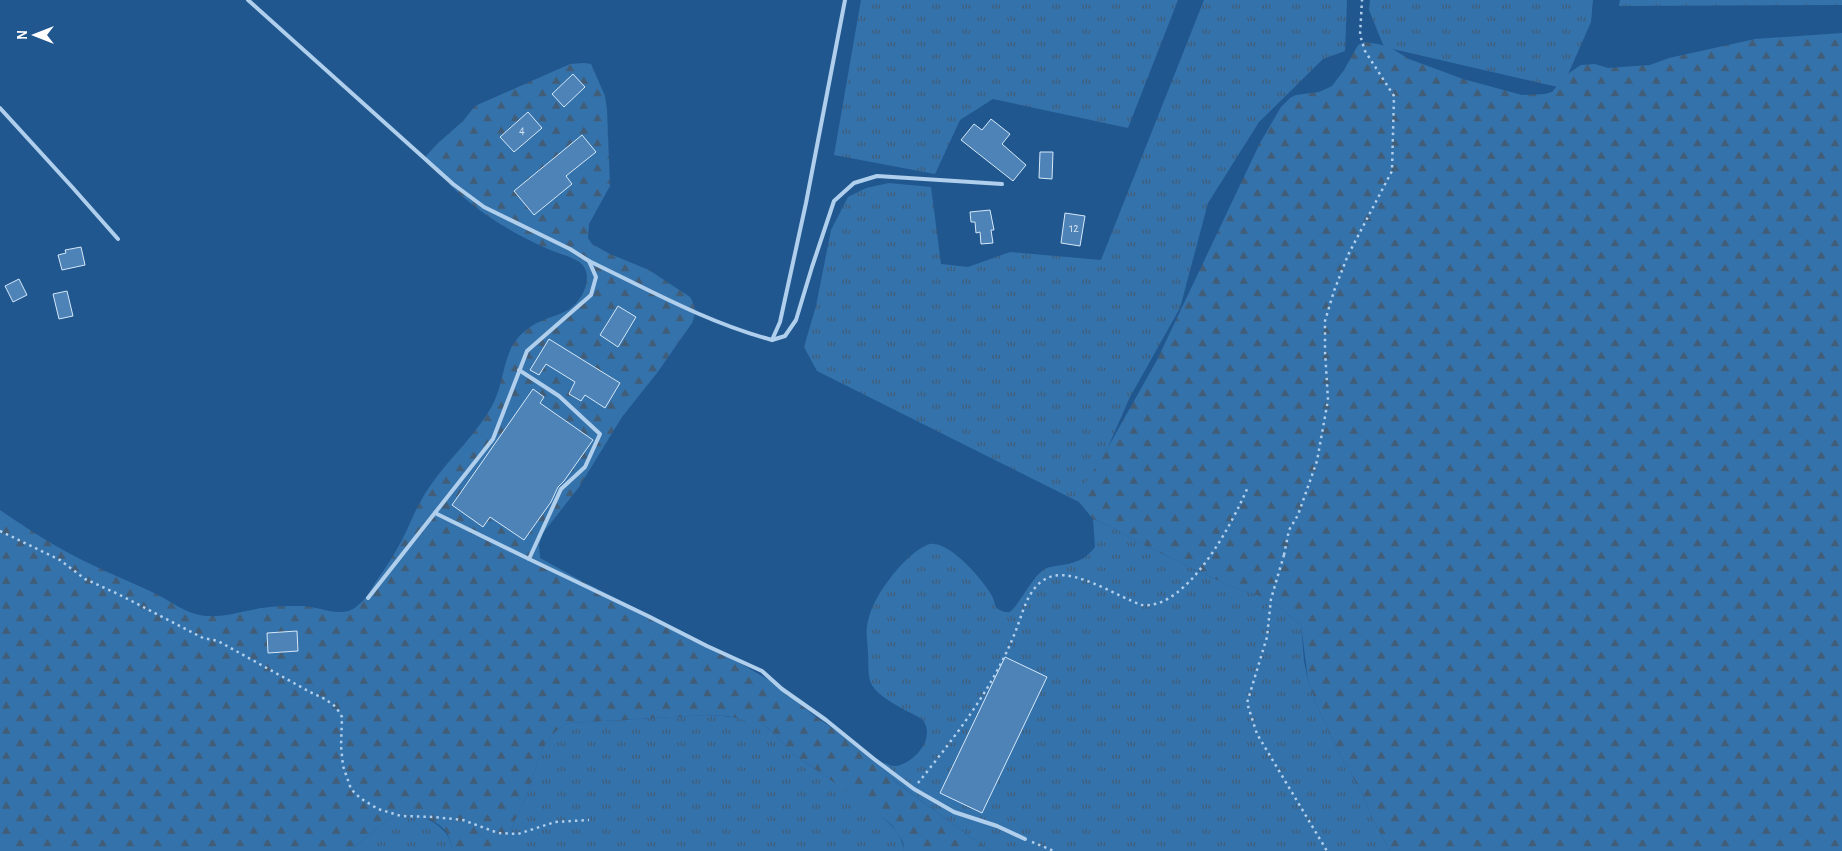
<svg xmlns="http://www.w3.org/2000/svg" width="1842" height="851" viewBox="0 0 1842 851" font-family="'Alegreya Sans',sans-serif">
	<defs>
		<pattern id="grass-tufts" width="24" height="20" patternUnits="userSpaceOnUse" patternTransform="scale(1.25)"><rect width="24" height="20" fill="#3472ac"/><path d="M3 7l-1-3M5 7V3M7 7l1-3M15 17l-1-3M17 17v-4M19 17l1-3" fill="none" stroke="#415d77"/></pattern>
		<pattern id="forest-firs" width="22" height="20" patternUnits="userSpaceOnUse" patternTransform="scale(1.25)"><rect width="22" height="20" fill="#3472ac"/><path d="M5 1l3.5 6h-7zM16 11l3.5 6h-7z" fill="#415d77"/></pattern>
	</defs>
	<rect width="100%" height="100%" fill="#21578f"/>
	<!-- grass -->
	<g fill="url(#grass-tufts)">
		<path d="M861 0H1178L1128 128 993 99 960 120 935 174 834 155Z"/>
		<path d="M1204 0H1347L1345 51 1323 59 1259 122 1208 203 1180 308 1130 397 1083 504 817 371 804 347 816 306 831 230 848 197 866 188 889 183 931 187 941 264 968 267 1010 252 1101 260Z"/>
		<path d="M1370 0H1593L1591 22 1562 88 1384 47 1369 10Z"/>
		<path d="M1620 0H1842V5L1619 6Z"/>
		<path d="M1093 519 1110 526 1140 543 1200 572 1242 591 1258 595 1273 602 1301 625 1304 661 1308 680 1317 705 1337 749 1362 793 1371 816 1390 851H990L889 777 881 762C887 764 894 768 900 765 918 759 936 736 922 719 908 711 880 699 872 685 867 677 869 663 868 655 868 644 865 631 868 621 873 596 904 555 927 545 946 536 984 581 992 596 994 599 994 603 996 607 998 610 1005 613 1009 612 1016 610 1032 578 1042 571 1046 567 1051 567 1056 566 1074 563 1083 562 1095 547Z"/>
		<path d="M706 715C723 716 748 717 763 725 775 732 783 746 794 754 824 777 863 798 890 824 898 832 903 841 904 851H510C510 846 510 840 510 835 512 822 522 808 527 795 538 767 537 740 568 723Z"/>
		<path d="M420 816C436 822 452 833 452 851H349L388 820 395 817Z"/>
	</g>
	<!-- forest -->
	<g fill="url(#forest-firs)">
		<path d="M1842 33V851H1390L1371 816 1362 793 1337 749 1317 705 1308 680 1301 625 1273 602 1258 595 1242 591 1200 572 1140 543 1110 526 1093 519 1079 502 1081 489 1102 458 1157 360 1260 143 1281 107 1290 98 1296 95 1319 92 1332 86 1344 70 1358 45 1364 42 1378 44 1391 48 1409 59 1463 79 1522 95 1545 94 1552 92 1569 73 1581 65 1595 64 1608 68 1650 65 1669 58 1755 39Z"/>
		<path d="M584 63 591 64 605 96 607 110 610 186 589 224 588 238 592 244 610 254 649 270 690 297C696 306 696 314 692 323L657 373 622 417 579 487 543 533 539 545 540 558 578 579 713 647 779 686 812 714 881 762 889 777 894 781 990 851H904L903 842 892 825 876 812 791 752 768 728 761 724 728 716 706 715 568 723C537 740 538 767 527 795 522 808 512 822 510 835 510 840 510 846 510 851H452C452 819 413 810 388 820L349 851H0V510C18 522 37 535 56 546 88 565 123 578 156 594 173 602 187 615 207 616 225 617 235 613 252 610 268 606 286 606 302 606 319 606 341 619 356 607 364 601 370 592 375 583 385 569 394 555 402 540 409 527 414 512 422 499 441 465 473 440 492 406 501 390 502 371 509 353 513 341 524 330 535 324 545 318 558 316 568 310 580 302 590 286 586 271 582 257 559 255 548 249 508 231 474 210 444 179 436 171 427 168 426 156L436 145 463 121 475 106 570 64Z"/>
	</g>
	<!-- building -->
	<g fill="#4e83b8" stroke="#d5e8f9">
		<path d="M573 74 585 87 564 107 552 94Z"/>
		<path d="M528 112 542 128 514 152 500 137Z"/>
		<path d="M991 119 1010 134 1002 144 1026 165 1013 181 961 140 974 124 982 130Z"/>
		<path d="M582 135 596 152 566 176 572 184 534 215 514 191Z"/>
		<path d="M1040 152H1053L1052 179 1039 178Z"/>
		<path d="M990 210 994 230H991L993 243 981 244 980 232 976 233 975 222H971L970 212Z"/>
		<path d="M1065 213 1085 216 1080 246 1061 243Z"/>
		<path d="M81 247 85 265 62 270 58 255 66 253 65 250Z"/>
		<path d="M19 279 27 295 13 302 5 286Z"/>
		<path d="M67 291 73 316 59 319 53 294Z"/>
		<path d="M618 306 636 317 618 347 600 335Z"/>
		<path d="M549 339 620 383 605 408 585 395 581 401 569 394 575 382 546 364 539 375 530 370Z"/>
		<path d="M533 389 544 397 540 403 593 440 564 481 558 487 551 502 524 540 490 517 483 527 452 505Z"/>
		<path d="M297 631 298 651 268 653 267 633Z"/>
		<path d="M1005 657 1047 677 982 813 940 793Z"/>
	</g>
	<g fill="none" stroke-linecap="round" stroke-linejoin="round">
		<!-- path -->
		<g stroke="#b0cfec" stroke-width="2.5" stroke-dasharray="2.5 4" stroke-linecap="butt">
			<path d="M0 531 60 560 85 579 118 594 203 638 218 641 310 692 325 699 336 707 342 717 341 746 343 766 351 789 360 798 378 809 401 816 434 817 463 820 498 833 518 834 555 822 589 820"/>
			<path d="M1284 555 1289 530 1298 515 1317 461 1328 400 1325 351V321L1334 291 1348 255 1392 171 1394 96 1365 51 1360 35 1362 0"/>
			<path d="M1284 555 1271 599 1267 637 1247 703 1257 734 1327 851"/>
			<path d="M918 783C958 733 999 681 1020 619 1026 602 1033 581 1053 576 1078 570 1118 597 1142 605 1187 610 1232 524 1247 489"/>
			<path d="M1032 842 1054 851"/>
		</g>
		<!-- lane -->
		<g stroke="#b0cfec" stroke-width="4">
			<path d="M248 0 453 184 484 207 570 249 589 261 596 277 591 295 527 351 493 439 368 598"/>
			<path d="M0 108 73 188 118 239"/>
			<path d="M589 261C649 290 708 323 772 340L780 322 806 203 845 0"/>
			<path d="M772 340 785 336 796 320 812 267 834 201 854 183 877 176 1002 184"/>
			<path d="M435 513 529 559 561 489 585 467 600 434 559 396 519 370"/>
			<path d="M529 559 648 616 707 646 762 671 782 689 826 720 874 759 914 789 954 812 997 826 1025 839"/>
		</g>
	</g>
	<g text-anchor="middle" stroke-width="5" stroke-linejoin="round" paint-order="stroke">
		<!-- number labels -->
		<g font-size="12" fill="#d3e0ed">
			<text x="522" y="134">4</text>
			<text x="1074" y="232">12</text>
		</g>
	</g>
	<!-- north arrow -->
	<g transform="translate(35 35) rotate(270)" stroke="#21578f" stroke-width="4" paint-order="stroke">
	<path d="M0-4L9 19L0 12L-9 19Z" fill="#ffffff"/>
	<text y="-8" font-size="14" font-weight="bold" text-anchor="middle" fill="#ffffff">N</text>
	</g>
</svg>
